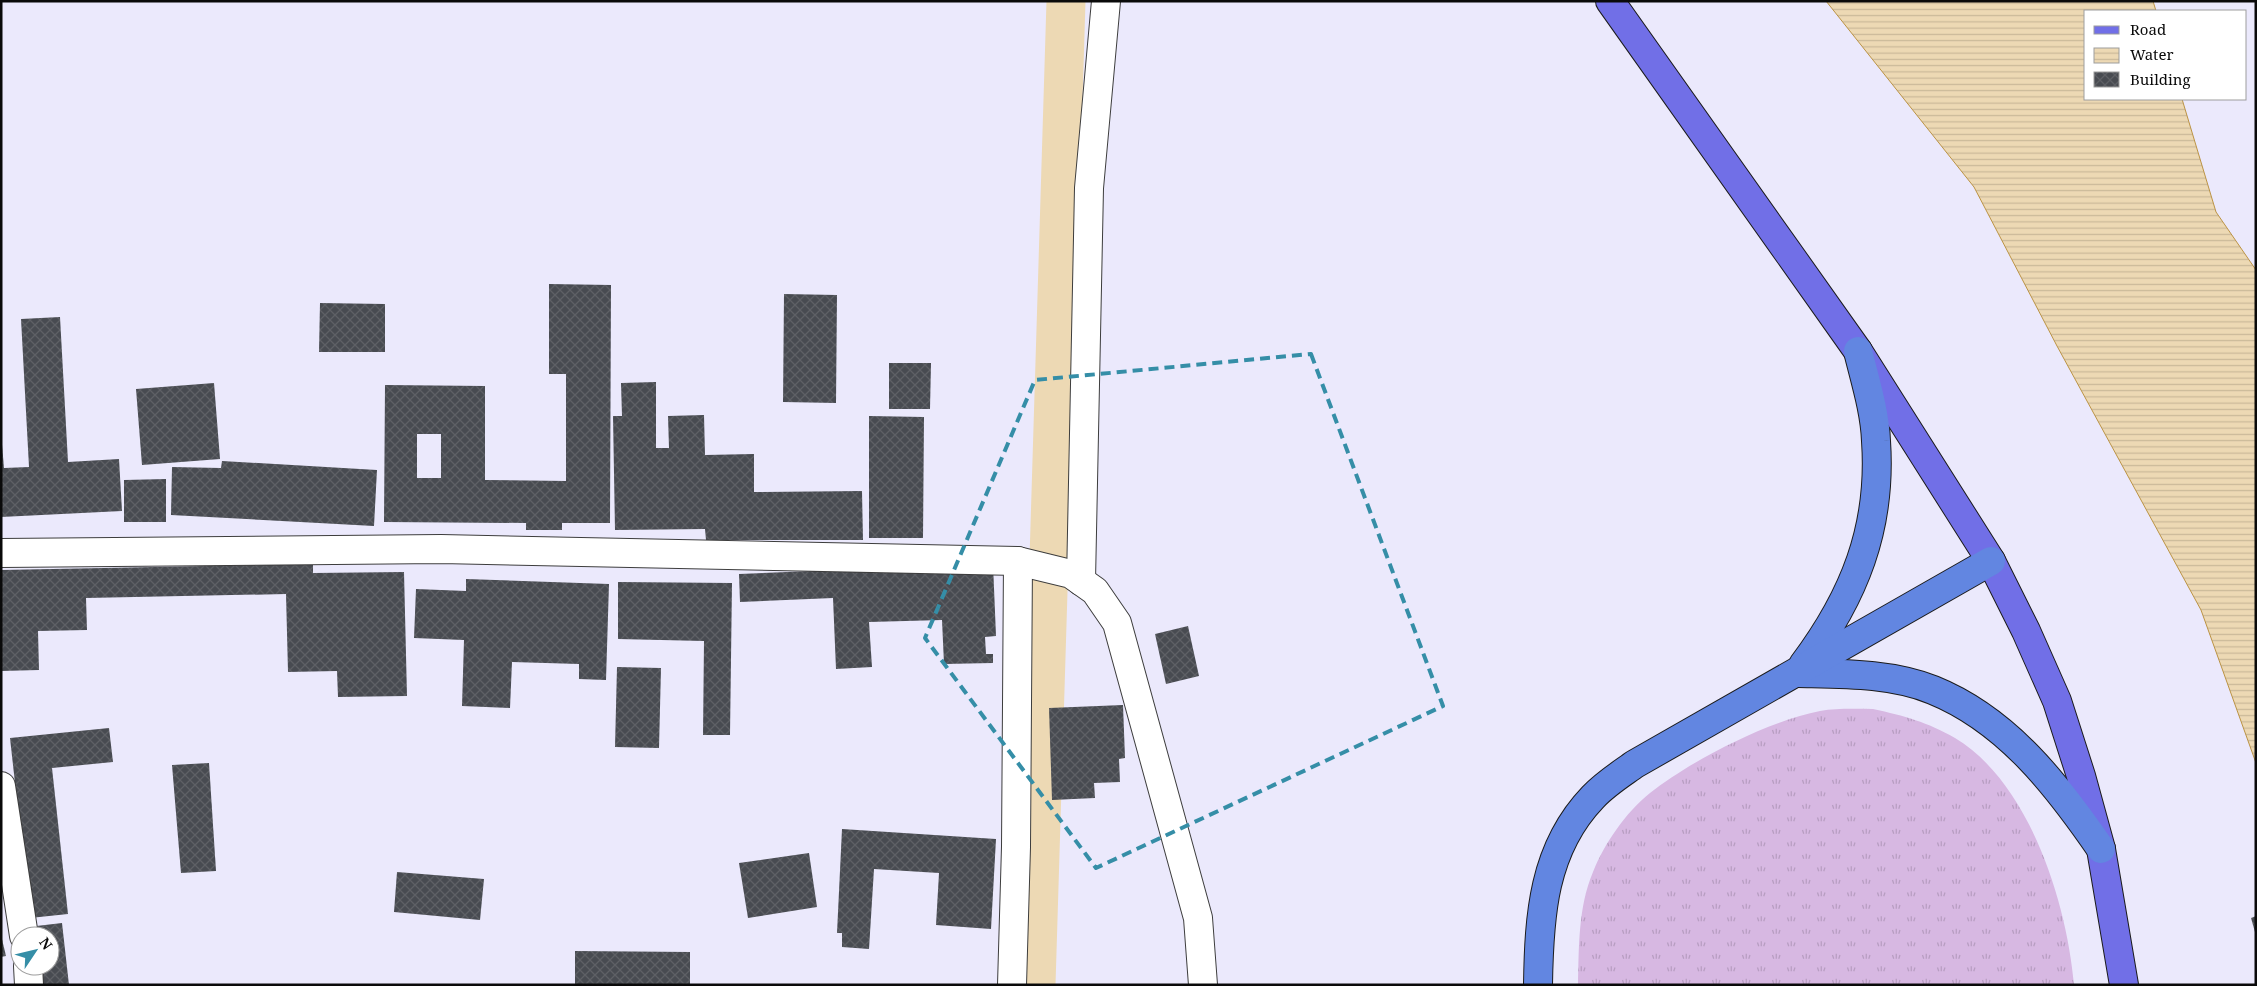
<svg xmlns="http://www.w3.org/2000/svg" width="2257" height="986" viewBox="0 0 2257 986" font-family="'Noto Serif',serif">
	<defs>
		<pattern id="grass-tufts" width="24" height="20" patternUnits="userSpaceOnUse" patternTransform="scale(1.25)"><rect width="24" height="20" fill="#d7b8e2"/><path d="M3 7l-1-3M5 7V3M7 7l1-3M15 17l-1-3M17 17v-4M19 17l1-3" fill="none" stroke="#b79dc1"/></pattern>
		<pattern id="water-rules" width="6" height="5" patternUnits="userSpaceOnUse" patternTransform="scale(1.25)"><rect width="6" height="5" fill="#edd9b4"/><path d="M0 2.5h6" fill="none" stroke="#cab999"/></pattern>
		<pattern id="building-cross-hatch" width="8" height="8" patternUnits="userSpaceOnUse" patternTransform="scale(1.25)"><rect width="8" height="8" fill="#484b51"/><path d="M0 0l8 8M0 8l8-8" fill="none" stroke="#5e6065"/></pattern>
	</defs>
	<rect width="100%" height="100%" fill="#ebe9fc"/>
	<!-- grass -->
	<path fill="url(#grass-tufts)" d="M1873 709C1905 716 1927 722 1955 738 2030 783 2067 904 2074 985H1578C1579 948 1578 907 1593 872 1604 844 1626 812 1650 793 1692 760 1768 721 1820 711 1837 708 1856 709 1873 709Z"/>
	<!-- water -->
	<path fill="url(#water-rules)" stroke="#bb9345" d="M1826 1H2153L2156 11H2086V99H2182L2216 212 2256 270V763L2201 610 2057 346 1974 187Z"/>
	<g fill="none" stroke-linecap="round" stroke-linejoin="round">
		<!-- canal -->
		<path stroke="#edd9b4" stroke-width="39" d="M1036 985 1066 1"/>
	</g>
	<!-- building -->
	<g fill="url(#building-cross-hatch)" fill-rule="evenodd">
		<path d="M549 284 611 285 610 523H562V530H526V523L384 522 385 385 485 386V480L566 481V374H549ZM417 434H441V478H417Z"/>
		<path d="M784 294 837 295 836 403 783 402Z"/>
		<path d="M320 303 385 304V352H319Z"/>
		<path d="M60 317 68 462 119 459 122 511 1 517V433L4 468 29 467 21 319Z"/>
		<path d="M889 363H931L930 409H889Z"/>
		<path d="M656 382V448H669L668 416 704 415 705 455 754 454V492L862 491 863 540H706L705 529 615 530 613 416H622L621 383Z"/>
		<path d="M214 383 220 459 142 465 136 389Z"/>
		<path d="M869 416 924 417 923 538H869Z"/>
		<path d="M222 461 377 470 374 526 171 515 172 467 221 468Z"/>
		<path d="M166 479V522H124V480Z"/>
		<path d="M313 564V573L404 572 407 696 338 697 337 671 288 672 286 594 86 598 87 630 38 631 39 670 1 671V570Z"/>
		<path d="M993 564 996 636 985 637 986 654H993V663L944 664 942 620 869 622 872 667 836 669 833 598 740 602 739 574Z"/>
		<path d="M466 579 609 584 606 680 579 679V664L512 662 510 708 462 706 464 640 414 638 416 589 466 591Z"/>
		<path d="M618 582 732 583 730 735H703L704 641 618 639Z"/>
		<path d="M1188 626 1199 676 1166 684 1155 634Z"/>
		<path d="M617 667 661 668 659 748 615 747Z"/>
		<path d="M1123 705 1125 758 1119 759 1120 782 1094 783 1095 798 1052 800 1049 708Z"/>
		<path d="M109 728 113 762 52 768 68 914 30 918 10 738Z"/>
		<path d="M209 763 216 871 181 873 172 765Z"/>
		<path d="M842 829 996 839 991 929 936 925 939 873 874 869 869 949 842 947V933H837Z"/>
		<path d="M809 853 817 907 748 918 739 863Z"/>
		<path d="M397 872 484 879 480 920 394 912Z"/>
		<path d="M2256 916V932H2255L2251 918Z"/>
		<path d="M62 923 69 985H34L32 966H50V936H29L28 927Z"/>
		<path d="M1 935 6 956 1 957Z"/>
		<path d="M575 951 690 952V985H575Z"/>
	</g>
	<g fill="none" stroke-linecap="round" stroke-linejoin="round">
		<defs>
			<g id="minor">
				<path d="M1 553 441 549 1018 561 1071 574 1095 591 1117 623 1198 918 1203 985"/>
				<path d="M1081 581 1089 188 1106 1"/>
				<path d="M1 786 24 936"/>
				<path d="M28 966 29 985"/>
				<path d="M1012 985 1016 847 1018 561"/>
			</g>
			<path id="major" d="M1610 1 1858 351 1991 561 2026 631 2057 701 2081 776 2101 849 2124 985"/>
			<g id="highway">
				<path d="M1803 665C1854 597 1882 528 1876 441 1875 411 1865 380 1858 351"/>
				<path d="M1798 673C1842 674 1891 673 1933 690 2007 720 2057 785 2101 849"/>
				<path d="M1538 985C1539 916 1543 849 1593 797 1605 784 1621 774 1635 764L1991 561"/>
			</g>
		</defs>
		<!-- minor casing -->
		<use href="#minor" stroke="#3d3d3d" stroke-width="30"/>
		<!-- major casing -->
		<use href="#major" stroke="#1b1b1b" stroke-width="30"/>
		<!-- highway casing -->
		<use href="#highway" stroke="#1b1b1b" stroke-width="30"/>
		<!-- minor -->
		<use href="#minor" stroke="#fff" stroke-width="28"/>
		<!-- major -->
		<use href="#major" stroke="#716fe7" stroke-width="28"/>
		<!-- highway -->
		<use href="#highway" stroke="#6286e1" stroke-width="28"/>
	</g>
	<!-- marked area -->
	<path fill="none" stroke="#358ea7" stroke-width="4" stroke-dasharray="10 6" stroke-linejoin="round" d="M1311 354 1443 706 1096 868 925 638 1035 380Z"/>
	<!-- border -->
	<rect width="2257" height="986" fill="none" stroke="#0a0a0a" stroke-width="5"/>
	<!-- legend -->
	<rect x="2084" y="10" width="162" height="90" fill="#ffffff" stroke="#9d9d9d"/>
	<rect x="2094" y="26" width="25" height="8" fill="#716fe7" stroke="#9d9d9d"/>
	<text x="2130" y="35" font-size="15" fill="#0a0a0a">Road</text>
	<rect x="2094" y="48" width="25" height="15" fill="url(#water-rules)" stroke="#9d9d9d"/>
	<text x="2130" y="60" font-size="15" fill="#0a0a0a">Water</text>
	<rect x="2094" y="72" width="25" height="15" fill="url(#building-cross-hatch)" stroke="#9d9d9d"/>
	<text x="2130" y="85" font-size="15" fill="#0a0a0a">Building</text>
	<!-- north arrow -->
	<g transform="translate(35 951) rotate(55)"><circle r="24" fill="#ffffff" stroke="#9d9d9d"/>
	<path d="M0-4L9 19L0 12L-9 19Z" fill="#358ea7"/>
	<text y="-8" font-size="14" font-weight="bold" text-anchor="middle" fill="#0a0a0a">N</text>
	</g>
</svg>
